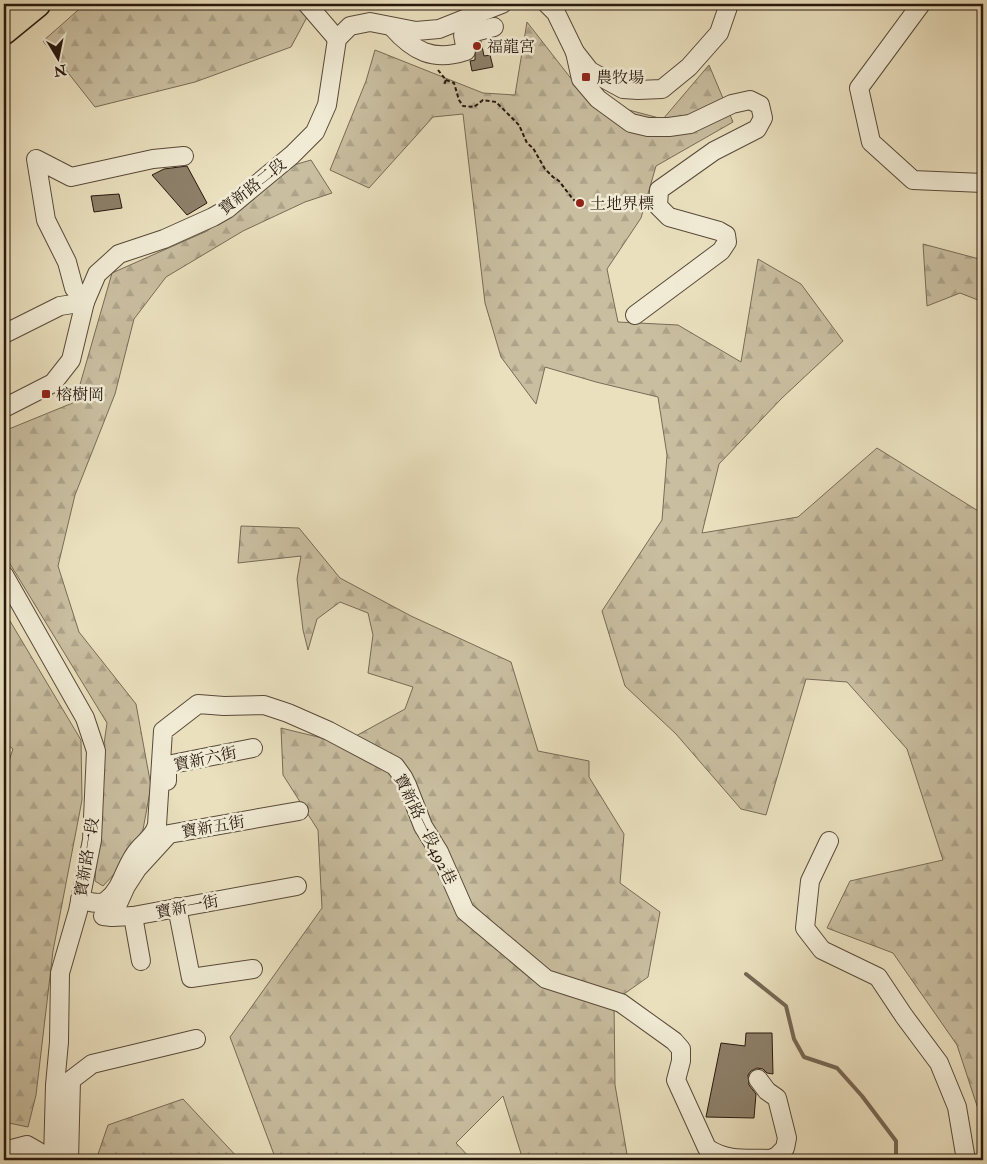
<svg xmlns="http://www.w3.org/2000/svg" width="987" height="1164" viewBox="0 0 987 1164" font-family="'IM FELL Double Pica','Noto Serif TC',serif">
	<defs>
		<pattern id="forest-firs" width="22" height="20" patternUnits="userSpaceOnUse" patternTransform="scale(1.25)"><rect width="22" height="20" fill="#c9bea0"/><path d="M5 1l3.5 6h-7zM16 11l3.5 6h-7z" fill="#ada389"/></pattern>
	</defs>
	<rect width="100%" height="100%" fill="#eae0be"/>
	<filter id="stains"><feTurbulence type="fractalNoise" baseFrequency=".004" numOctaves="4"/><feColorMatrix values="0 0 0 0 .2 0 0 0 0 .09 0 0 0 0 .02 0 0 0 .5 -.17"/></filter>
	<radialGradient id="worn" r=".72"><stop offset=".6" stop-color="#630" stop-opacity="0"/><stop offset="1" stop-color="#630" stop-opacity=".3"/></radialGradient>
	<!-- forest -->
	<g fill="url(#forest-firs)" stroke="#786b57">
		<path d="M85 4H314L291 47 195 82 95 107 43 41Z"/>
		<path d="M527 22 587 99 663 119 709 65 733 122 656 166 641 218 607 269 618 322 678 325 741 362 758 259 801 284 843 341 782 398 719 464 702 533 798 517 877 448 983 514V1124L957 1045 893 953 827 928 850 881 943 860 907 749 847 682 806 679 766 815 741 809 676 734 625 686 602 611 662 520 667 455 658 397 596 382 545 367 536 404 501 357 485 303 463 114 433 117 369 188 330 170 366 81 375 50 483 93 515 95Z"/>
		<path d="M311 160 332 193 305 202 243 231 166 277 134 319 115 394 75 495 58 566 79 632 136 704 151 786 140 846 103 886 95 881 103 751 107 723 4 554V431L75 402 112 273 207 231 294 165Z"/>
		<path d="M923 244 983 260V302L960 293 927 306Z"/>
		<path d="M241 526 299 528 340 578 411 616 511 662 538 751 589 761V777L624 834 620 883 660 912 648 977 614 1001 615 1085 628 1160H523L503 1096 456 1143 472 1160H276L230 1037 322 908 318 830 283 775 281 728 343 743 405 709 413 687 368 673 373 635 368 613 340 602 317 619 308 650 303 630 297 579 301 556 238 563Z"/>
		<path d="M4 611 81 740 82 800 53 951 36 1095 28 1127 4 1122V776L13 749 4 742Z"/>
		<path d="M183 1099 240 1160H96L108 1125Z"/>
	</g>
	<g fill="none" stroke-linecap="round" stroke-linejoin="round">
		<!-- stream -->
		<g stroke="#756754" stroke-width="4">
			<path d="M746 974 786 1006 794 1039 804 1057 837 1068 862 1096 896 1141V1160"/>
			<path d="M971 1160 983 1155"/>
		</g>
	</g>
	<!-- building -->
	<g fill="#8d806a" stroke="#28180e">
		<path d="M481 41 484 56 490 55 493 67 472 71 470 61 475 60V43Z"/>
		<path d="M187 166 207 203 187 215 152 175 164 169Z"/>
		<path d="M119 194 122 208 94 212 91 196Z"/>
		<path d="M746 1033H772L773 1074 767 1073 763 1069 757 1068 751 1071 748 1075 749 1085 756 1094 754 1118 706 1117 721 1043 745 1046Z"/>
	</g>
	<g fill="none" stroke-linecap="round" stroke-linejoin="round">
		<defs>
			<g id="minor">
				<path d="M307 4 337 39"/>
				<path d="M547 4 556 13 575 52 590 71 623 89 638 90 662 89 689 67 719 33 729 4"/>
				<path d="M921 4 859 88 871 142 913 180 983 183"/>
				<path d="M392 27C413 51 433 62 466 51L463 35 494 27"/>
				<path d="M575 52 581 79 598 99 631 123 648 127H669L690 124 732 104 750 100 760 105 763 118 757 129 714 151 659 190 658 206 669 217 719 231 726 235 727 242 721 251 635 315"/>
				<path d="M85 302 74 288 67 262 46 220 36 159 71 177 153 159 184 156"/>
				<path d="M4 334 60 306 85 302"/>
				<path d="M4 408 53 383 71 360 85 302 97 274 119 254 164 239 213 217 227 209 292 155 315 132 327 105 337 39 350 26 370 22 416 31 439 29 502 4"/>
				<path d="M4 575 85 718 96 751 92 840 78 911 60 973 59 1042 55 1085 53 1160"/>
				<path d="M167 781V765L253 748"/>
				<path d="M829 841 810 881 805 928 822 950 878 977 904 1016 939 1063 957 1107 966 1160"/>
				<path d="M80 900C88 901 100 906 107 900 123 888 125 864 138 850 145 841 154 837 157 825L163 731 198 704 224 706 264 705 288 713 329 731 395 766 403 777 407 785 423 826 439 852 465 911 546 979 621 1003 674 1041 681 1049V1061L676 1080 707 1148C728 1162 748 1158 771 1159L777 1156 785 1148 787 1138 777 1098 767 1091 758 1079"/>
				<path d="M177 907 191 978 253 969"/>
				<path d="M103 916 112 917 133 916 297 886"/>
				<path d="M133 916 141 961"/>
				<path d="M112 917 126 886 137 869 169 834 299 811"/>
				<path d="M4 1151 27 1145 53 1160"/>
				<path d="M69 1160 71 1080 92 1064 196 1039"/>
			</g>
			<path id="highway" d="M4 31 37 4"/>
		</defs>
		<!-- minor casing -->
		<use href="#minor" stroke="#584a3a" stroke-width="20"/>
		<!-- highway casing -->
		<use href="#highway" stroke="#28180e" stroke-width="29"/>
		<!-- path -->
		<g stroke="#28180e" stroke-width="2" stroke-dasharray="4 2.5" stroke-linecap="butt">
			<path d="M438 70 446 80 444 85"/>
			<path d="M446 80 454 83 459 100 463 106 474 107 483 100 496 102 519 125 527 143 533 148 545 169 553 177 559 181 572 198 581 207"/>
		</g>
		<!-- minor -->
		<use href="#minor" stroke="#f1ebd5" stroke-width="18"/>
		<!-- highway -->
		<use href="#highway" stroke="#eae0be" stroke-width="26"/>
	</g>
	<!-- markers -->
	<g fill="#8f2418" stroke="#f1ebd5" stroke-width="2">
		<circle cx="477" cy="46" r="5"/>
		<rect x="581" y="72" width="10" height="10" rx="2.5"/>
		<circle cx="580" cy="203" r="5"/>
		<rect x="41" y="389" width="10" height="10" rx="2.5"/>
	</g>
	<g text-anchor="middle" stroke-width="5" stroke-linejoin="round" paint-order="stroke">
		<!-- poi labels -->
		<g font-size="16" fill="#28180e" stroke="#f1ebd5" text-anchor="start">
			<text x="487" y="52">福龍宮</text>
			<text x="596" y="83">農牧場</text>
			<text x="590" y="209">土地界標</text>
			<text x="56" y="400">榕樹岡</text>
		</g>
		<!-- street labels -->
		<g font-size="16" fill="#28180e" stroke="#f1ebd5">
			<text transform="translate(252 186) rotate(-38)" y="6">寶新路二段</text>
			<text transform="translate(205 758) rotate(-12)" y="6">寶新六街</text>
			<text transform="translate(213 826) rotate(-10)" y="6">寶新五街</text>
			<text transform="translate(426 829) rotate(64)" y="6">寶新路一段492巷</text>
			<text transform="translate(86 857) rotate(-81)" y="6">寶新路一段</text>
			<text transform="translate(187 906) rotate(-11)" y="6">寶新一街</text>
		</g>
	</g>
	<!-- margin -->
	<rect width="987" height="1164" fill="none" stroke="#eae0be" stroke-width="20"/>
	<rect x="5" y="5" width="977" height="1154" fill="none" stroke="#28180e" stroke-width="2.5"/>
	<rect x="10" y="10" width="967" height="1144" fill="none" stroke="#28180e"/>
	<!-- north arrow -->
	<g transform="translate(58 58) rotate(170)" stroke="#f1ebd5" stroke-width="4" paint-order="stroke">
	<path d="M0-4L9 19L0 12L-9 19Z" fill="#28180e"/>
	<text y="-8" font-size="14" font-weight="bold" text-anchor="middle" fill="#28180e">N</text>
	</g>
	<rect width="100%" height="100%" filter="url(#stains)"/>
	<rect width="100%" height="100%" fill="url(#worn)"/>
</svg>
